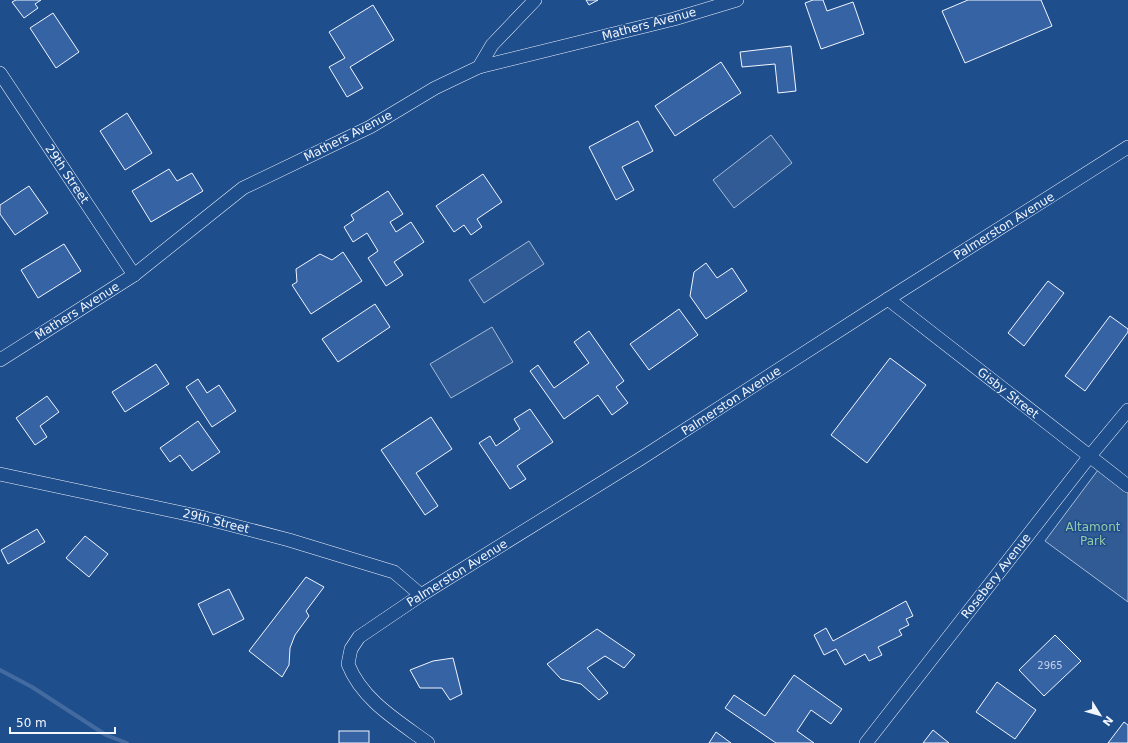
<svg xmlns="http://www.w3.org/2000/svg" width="1128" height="743" viewBox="0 0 1128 743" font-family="'DejaVu Sans',sans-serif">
	<rect width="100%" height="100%" fill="#1f4e8c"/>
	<!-- built -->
	<g fill="#305b95" stroke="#a8bbd7">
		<path d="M771 135 792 163 734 208 713 180Z"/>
		<path d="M529 241 544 264 484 303 469 280Z"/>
		<path d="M492 327 513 362 451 398 430 364Z"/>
		<path d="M1101 466 1128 486V602L1045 541Z"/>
	</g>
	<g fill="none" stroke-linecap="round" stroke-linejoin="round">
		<!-- stream -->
		<path stroke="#446ba0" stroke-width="4" d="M0 670 32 687 106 735 127 743"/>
	</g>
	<!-- building -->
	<g fill="#3563a3" stroke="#f2f6ff">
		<path d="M16 0H41L35 4 38 8 24 18 12 2Z"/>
		<path d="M586 0H598L589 5Z"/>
		<path d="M813 0H823L827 11 853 2 864 34 821 49 805 3Z"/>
		<path d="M968 0H1041L1052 26 965 63 942 11Z"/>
		<path d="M373 5 394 40 350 67 363 88 347 97 329 67 345 58 329 32Z"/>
		<path d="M53 13 79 52 56 68 30 28Z"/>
		<path d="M791 46 796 91 778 93 775 64 742 67 740 52Z"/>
		<path d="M721 62 741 93 675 136 655 106Z"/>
		<path d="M127 113 152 153 125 170 100 131Z"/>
		<path d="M638 121 653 151 622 167 634 190 616 200 589 147Z"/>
		<path d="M169 169 177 181 192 173 203 191 151 222 132 191Z"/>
		<path d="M483 174 502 202 477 219 482 227 471 235 464 225 454 232 436 206Z"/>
		<path d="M29 186 48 213 15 235 0 214V205Z"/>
		<path d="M388 191 403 214 390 222 396 232 411 222 424 242 394 262 403 275 386 286 368 258 378 251 367 233 353 242 344 227 354 220 351 215Z"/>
		<path d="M64 244 81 271 38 298 21 270Z"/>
		<path d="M343 252 362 281 311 314 292 285 297 282 296 269 320 254 332 260Z"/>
		<path d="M706 263 717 278 732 268 747 291 706 319 690 296 694 272Z"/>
		<path d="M1048 281 1064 293 1024 346 1008 333Z"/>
		<path d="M375 304 390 327 338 362 322 339Z"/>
		<path d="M679 309 698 335 649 370 630 344Z"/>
		<path d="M1110 316 1128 329V332L1085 391 1065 376Z"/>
		<path d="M589 331 624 381 616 387 628 403 612 415 598 395 564 419 530 371 538 365 554 388 589 363 574 342Z"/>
		<path d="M890 358 926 385 867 463 831 435Z"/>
		<path d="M156 364 169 384 125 412 112 392Z"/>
		<path d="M198 379 207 393 219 385 236 411 212 427 186 387Z"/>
		<path d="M47 396 59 412 40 426 47 437 35 445 16 418Z"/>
		<path d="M530 409 553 442 517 466 526 479 510 489 479 443 490 436 496 446 520 429 514 419Z"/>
		<path d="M431 417 452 449 416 473 438 506 425 515 381 450Z"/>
		<path d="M198 421 220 452 192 471 180 455 170 462 160 448Z"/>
		<path d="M37 529 45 542 8 564 1 550Z"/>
		<path d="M85 536 108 554 89 577 66 558Z"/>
		<path d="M306 577 324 587 306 611 309 616 295 635 290 648 289 665 282 677 249 651Z"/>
		<path d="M229 589 244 619 213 635 198 604Z"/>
		<path d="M906 601 913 616 906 619 909 625 899 630 902 635 878 647 882 655 869 661 865 654 845 665 836 649 824 655 814 635 826 628 833 641Z"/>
		<path d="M597 629 635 655 624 668 605 656 587 668 608 693 599 700 581 684 561 679 547 664Z"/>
		<path d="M1055 635 1081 661 1044 696 1019 670Z"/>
		<path d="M453 658 462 694 450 700 442 688H420L410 670 433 661Z"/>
		<path d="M794 675 842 709 831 724 811 710 797 731 814 743H776L725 708 734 695 765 716Z"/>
		<path d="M997 682 1036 710 1015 739 976 712Z"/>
		<path d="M1124 722 1128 725V743H1108Z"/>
		<path d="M933 730 949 743H923Z"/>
		<rect x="339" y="731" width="30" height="12"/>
		<path d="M716 732 731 743H709Z"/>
	</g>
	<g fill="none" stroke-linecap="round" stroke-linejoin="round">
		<defs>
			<g id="minor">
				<path d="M479 67 492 45 535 0"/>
				<path d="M0 73 134 275"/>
				<path d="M888 299 1128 486"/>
				<path d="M0 360 134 275 243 188 370 127 435 88 479 67 674 19 737 0"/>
				<path d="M0 474 201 517 289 540 394 572 421 595"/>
				<path d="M428 743C398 721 362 700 348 664L351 649 359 637 421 595 640 459 888 299 1128 147"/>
				<path d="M866 743 1089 457 1128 410"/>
			</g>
		</defs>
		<!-- minor casing -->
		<use href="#minor" stroke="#f2f6ff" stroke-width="14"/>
		<!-- minor -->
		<use href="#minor" stroke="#1f4e8c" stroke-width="13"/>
	</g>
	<g text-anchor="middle" stroke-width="3" stroke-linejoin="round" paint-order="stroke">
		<!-- number labels -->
		<g font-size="10" fill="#c3d1e8">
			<text x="1050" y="669">2965</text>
		</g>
		<!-- street labels -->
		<g font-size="12" fill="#f2f6ff" stroke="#1f4e8c">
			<text transform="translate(649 24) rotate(-15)" y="4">Mathers Avenue</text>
			<text transform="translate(348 136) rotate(-27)" y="4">Mathers Avenue</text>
			<text transform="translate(67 174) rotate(56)" y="4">29th Street</text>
			<text transform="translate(1004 226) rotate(-32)" y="4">Palmerston Avenue</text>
			<text transform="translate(77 311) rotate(-32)" y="4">Mathers Avenue</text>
			<text transform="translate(1008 393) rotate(38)" y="4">Gisby Street</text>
			<text transform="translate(731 401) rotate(-33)" y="4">Palmerston Avenue</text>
			<text transform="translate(216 521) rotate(14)" y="4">29th Street</text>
			<text transform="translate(457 573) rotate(-32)" y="4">Palmerston Avenue</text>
			<text transform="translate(996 576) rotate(-52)" y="4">Rosebery Avenue</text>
		</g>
		<!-- park labels -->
		<g font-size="12" fill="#97c8a6" stroke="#1f4e8c">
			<text x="1093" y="531">Altamont<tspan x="1093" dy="14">Park</tspan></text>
		</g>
	</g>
	<!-- north arrow -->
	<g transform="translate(1100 715) rotate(127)" stroke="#1f4e8c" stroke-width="3" paint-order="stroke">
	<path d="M0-3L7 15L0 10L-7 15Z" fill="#f2f6ff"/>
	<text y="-6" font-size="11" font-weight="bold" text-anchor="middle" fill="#f2f6ff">N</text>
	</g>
	<!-- scale -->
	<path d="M10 727v6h105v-6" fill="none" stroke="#f2f6ff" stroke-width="2"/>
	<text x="16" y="727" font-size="12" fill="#f2f6ff" stroke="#1f4e8c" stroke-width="3" paint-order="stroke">50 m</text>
</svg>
